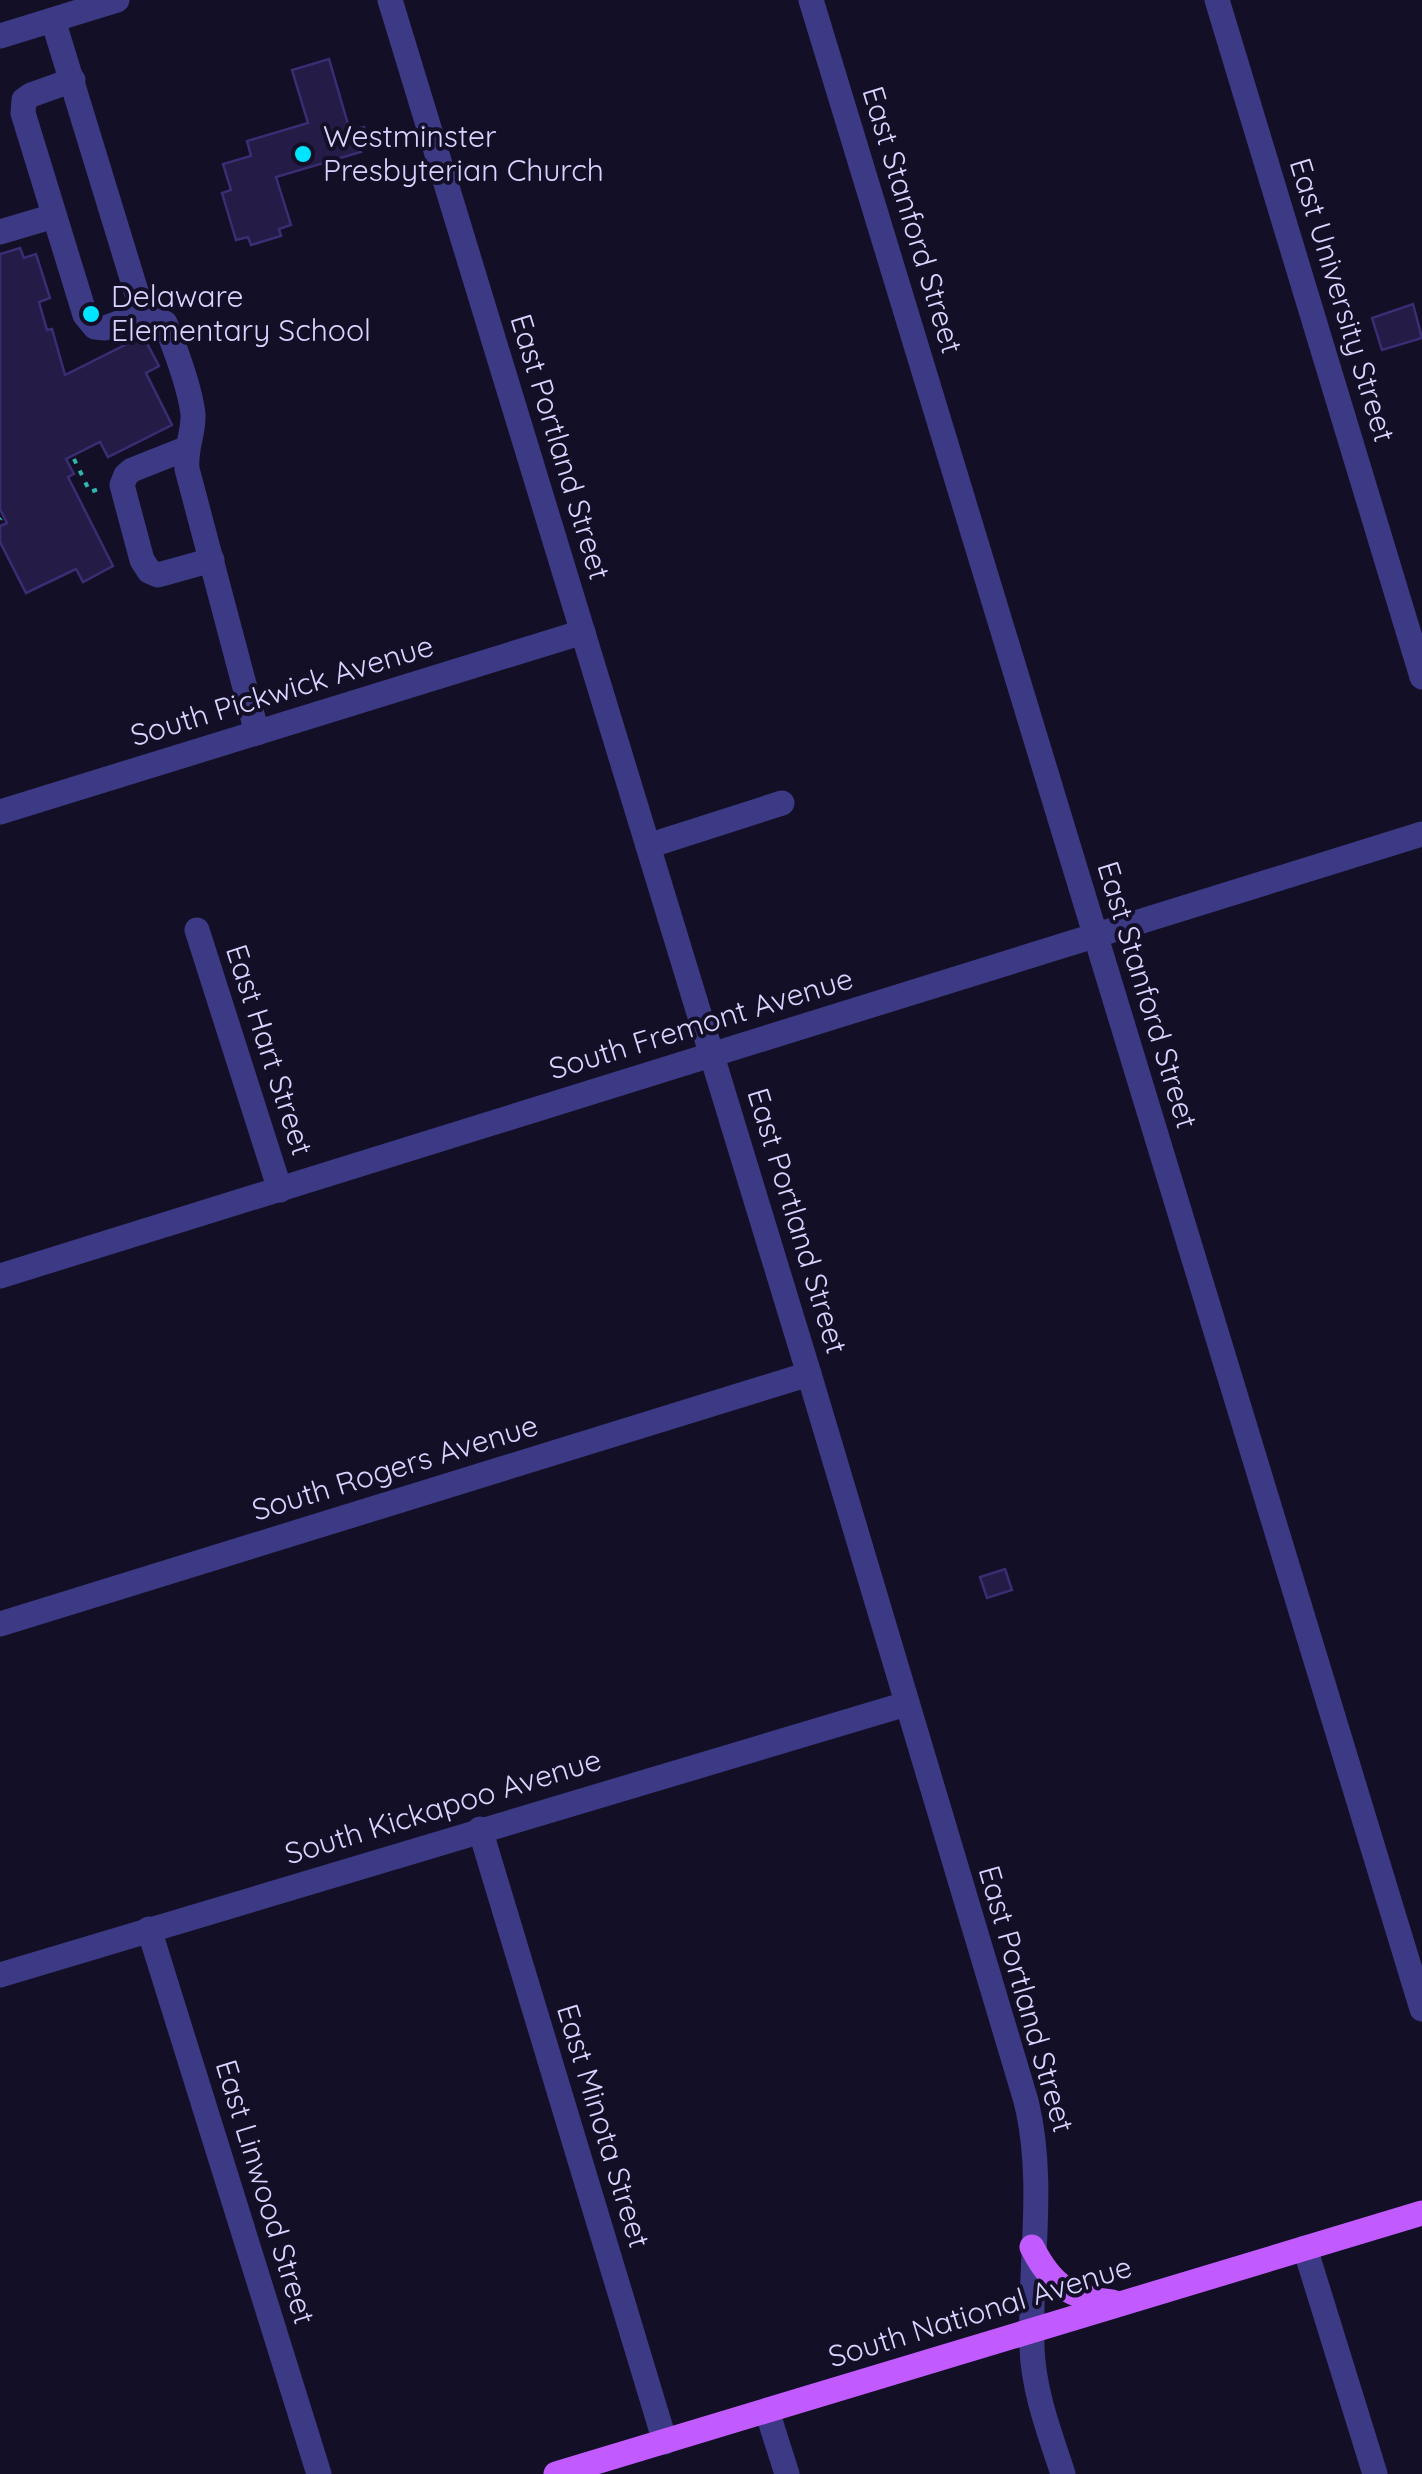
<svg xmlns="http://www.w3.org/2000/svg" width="1422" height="2474" viewBox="0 0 1422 2474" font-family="Quicksand,sans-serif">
	<rect width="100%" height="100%" fill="#130f26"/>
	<!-- building -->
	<g fill="#241b47" stroke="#3b2d73" stroke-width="2.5">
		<path d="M329 59 350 131 364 127 369 143 359 145 361 152 276 177 291 225 279 229 281 236 251 245 248 237 236 240 222 193 231 190 223 164 251 156 247 141 308 123 292 70Z"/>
		<path d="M20 248 24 258 36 254 50 298 39 302 47 330 52 329 65 375 143 336 159 366 146 373 172 425 108 457 100 442 66 459 74 474 68 477 113 566 83 582 76 569 26 593 0 542V526L7 523 0 509V254Z"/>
		<path d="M1413 304 1422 338 1382 350 1372 318Z"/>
		<path d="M1005 1569 1012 1590 987 1598 980 1577Z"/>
	</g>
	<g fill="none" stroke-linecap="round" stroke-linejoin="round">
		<!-- path -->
		<g stroke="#2fb8b0" stroke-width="4" stroke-dasharray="5 8" stroke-linecap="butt">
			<path d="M74 459 90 492 99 489"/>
			<path d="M0 519 1 518"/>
		</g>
		<!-- minor -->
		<g stroke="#3d3a85" stroke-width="25">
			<path d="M390 0 809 1374 1026 2101C1046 2182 1029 2265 1032 2347 1033 2390 1050 2434 1063 2474"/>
			<path d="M811 0 1422 2009"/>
			<path d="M1217 0 1422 677"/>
			<path d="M53 20 143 314"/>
			<path d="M0 36 117 0"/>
			<path d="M73 80 31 95 24 100 23 113 85 315 95 327 105 328 143 314 165 323C175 348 190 388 193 414 194 433 185 448 187 469L257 733"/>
			<path d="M0 232 54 216"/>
			<path d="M185 449 132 470 126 475 122 485 142 560 149 571 158 575 212 560"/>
			<path d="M0 812 583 632"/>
			<path d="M648 846 782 803"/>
			<path d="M197 930 280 1190"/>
			<path d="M0 1276 1422 834"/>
			<path d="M0 1624 809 1374"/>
			<path d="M480 1829 665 2442"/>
			<path d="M149 1929 319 2474"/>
			<path d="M0 1975 906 1704"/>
			<path d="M1305 2248 1375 2474"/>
			<path d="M767 2411 787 2474"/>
		</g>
		<!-- major -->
		<g stroke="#c25bff" stroke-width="25">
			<path d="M1032 2247C1051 2285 1070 2298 1112 2302"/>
			<path d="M556 2474 1422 2213"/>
		</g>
	</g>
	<!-- markers -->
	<g fill="#00e5ff" stroke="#130f26" stroke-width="4">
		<circle cx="303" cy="154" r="10"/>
		<circle cx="91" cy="314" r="10"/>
	</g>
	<g text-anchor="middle" stroke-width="8" stroke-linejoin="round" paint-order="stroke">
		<!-- poi labels -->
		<g font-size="30" fill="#d9d4ff" stroke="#130f26" text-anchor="start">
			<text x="323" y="147">Westminster<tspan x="323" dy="34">Presbyterian Church</tspan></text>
			<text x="111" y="307">Delaware<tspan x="111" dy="34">Elementary School</tspan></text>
		</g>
		<!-- street labels -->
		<g font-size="30" fill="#d9d4ff" stroke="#130f26">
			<text transform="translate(912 220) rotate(73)" y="10">East Stanford Street</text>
			<text transform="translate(1342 300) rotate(73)" y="10">East University Street</text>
			<text transform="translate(560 447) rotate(73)" y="10">East Portland Street</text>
			<text transform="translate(282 691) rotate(-17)" y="10">South Pickwick Avenue</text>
			<text transform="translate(1147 995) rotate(73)" y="10">East Stanford Street</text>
			<text transform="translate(701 1024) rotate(-17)" y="10">South Fremont Avenue</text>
			<text transform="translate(269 1050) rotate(72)" y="10">East Hart Street</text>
			<text transform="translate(797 1221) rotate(73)" y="10">East Portland Street</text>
			<text transform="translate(395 1468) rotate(-17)" y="10">South Rogers Avenue</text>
			<text transform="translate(443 1807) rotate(-17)" y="10">South Kickapoo Avenue</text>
			<text transform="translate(1026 1999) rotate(74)" y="10">East Portland Street</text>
			<text transform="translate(603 2126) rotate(73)" y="10">East Minota Street</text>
			<text transform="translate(265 2192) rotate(73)" y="10">East Linwood Street</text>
			<text transform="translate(980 2312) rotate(-17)" y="10">South National Avenue</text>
		</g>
	</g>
</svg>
